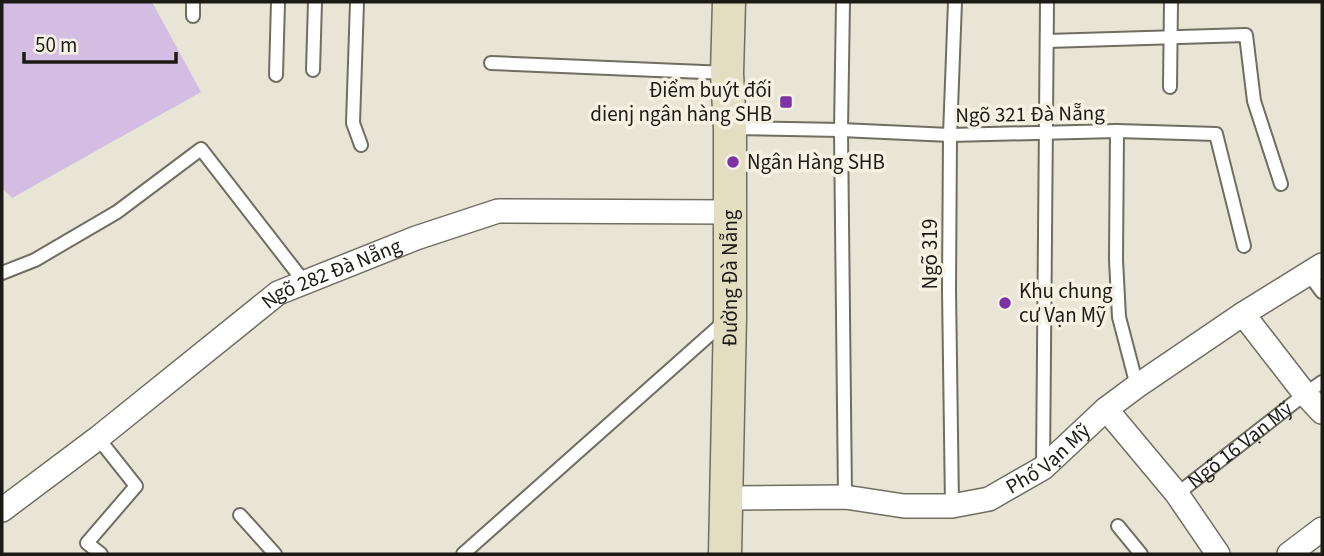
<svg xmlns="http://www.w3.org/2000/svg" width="1324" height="556" viewBox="0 0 1324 556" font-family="'Source Sans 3',sans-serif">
	<rect width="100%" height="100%" fill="#e8e5d6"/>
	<!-- green -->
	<path fill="#d3bde2" d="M2 2H152L201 92 12 198 2 188Z"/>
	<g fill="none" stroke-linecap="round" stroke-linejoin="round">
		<defs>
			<g id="lane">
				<path d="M193 2V16"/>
				<path d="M357 2 353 123 361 145"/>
				<path d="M843 2 841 130 845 497"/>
				<path d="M1047 41 1246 35 1254 101 1281 184"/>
				<path d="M491 63 727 73"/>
				<path d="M313 70 315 2"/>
				<path d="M276 75 278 2"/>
				<path d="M1170 87 1171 2"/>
				<path d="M730 128 841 130 950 135 1117 131 1216 134 1244 246"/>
				<path d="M1117 131 1116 260 1119 317 1137 386"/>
				<path d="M2 273 35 260 117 212 201 149 305 283"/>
				<path d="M1308 273 1322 292"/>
				<path d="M98 438 136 486 87 543 101 554"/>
				<path d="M1043 467 1047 2"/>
				<path id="s1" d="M1177 494 1305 394 1322 382"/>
				<path d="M952 506 949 290 950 135 955 2"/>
				<path d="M240 515 275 554"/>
				<path d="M1118 526 1141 554"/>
				<path d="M463 554 724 322"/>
			</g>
			<g id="street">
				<path d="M1243 314 1305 394 1322 412"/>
				<path d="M1106 409 1177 494 1218 554"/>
				<path id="s2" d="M726 498 845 497 904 506H952L989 499 1043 468 1106 409 1137 386 1243 314 1322 265"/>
				<path id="s3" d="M2 510 98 438 278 293 416 238 498 211 729 212"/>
				<path d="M1289 554 1322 529"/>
			</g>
			<g id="secondary">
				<path id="s4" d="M725 554 730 317V128L727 73 729 2"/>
			</g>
		</defs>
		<!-- lane casing -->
		<use href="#lane" stroke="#706e61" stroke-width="16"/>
		<!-- street casing -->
		<use href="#street" stroke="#706e61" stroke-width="26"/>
		<!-- secondary casing -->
		<use href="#secondary" stroke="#706e61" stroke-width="35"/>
		<!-- lane -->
		<use href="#lane" stroke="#fff" stroke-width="12"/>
		<!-- street -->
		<use href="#street" stroke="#fff" stroke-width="23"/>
		<!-- secondary -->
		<use href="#secondary" stroke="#e3ddc2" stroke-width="32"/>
	</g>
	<!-- markers -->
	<g fill="#7e33a5" stroke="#f5f2e3" stroke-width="2.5">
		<rect x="779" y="95" width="14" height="14" rx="3.5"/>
		<circle cx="733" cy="162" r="7"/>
		<circle cx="1005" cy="303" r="7"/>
	</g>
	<g text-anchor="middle" stroke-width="7" stroke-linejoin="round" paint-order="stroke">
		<!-- poi labels -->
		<g font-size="21" fill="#1c1a15" stroke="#f5f2e3" text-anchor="start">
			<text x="772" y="97" text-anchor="end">Điểm buýt đối<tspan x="772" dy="24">dienj ngân hàng SHB</tspan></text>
			<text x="747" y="169">Ngân Hàng SHB</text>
			<text x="1019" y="298">Khu chung<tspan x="1019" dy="24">cư Vạn Mỹ</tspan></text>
		</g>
		<!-- street labels -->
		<g font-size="21" fill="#1c1a15" stroke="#f5f2e3">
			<text transform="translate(1030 114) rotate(-1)" y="7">Ngõ 321 Đà Nẵng</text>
			<text transform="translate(930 254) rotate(-90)" y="7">Ngõ 319</text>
			<text dy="7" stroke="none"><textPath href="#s3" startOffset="408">Ngõ 282 Đà Nẵng</textPath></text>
			<text dy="7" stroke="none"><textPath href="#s4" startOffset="276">Đường Đà Nẵng</textPath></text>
			<text dy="7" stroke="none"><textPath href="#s1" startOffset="80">Ngõ 16 Vạn Mỹ</textPath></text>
			<text dy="7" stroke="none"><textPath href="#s2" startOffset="336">Phố Vạn Mỹ</textPath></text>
		</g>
	</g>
	<!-- border -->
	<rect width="1324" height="556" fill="none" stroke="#1c1a15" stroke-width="7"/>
	<!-- scale -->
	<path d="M24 52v10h152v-10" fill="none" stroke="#1c1a15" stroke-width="3.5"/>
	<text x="35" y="52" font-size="21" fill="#1c1a15" stroke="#f5f2e3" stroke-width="5" paint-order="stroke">50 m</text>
</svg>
